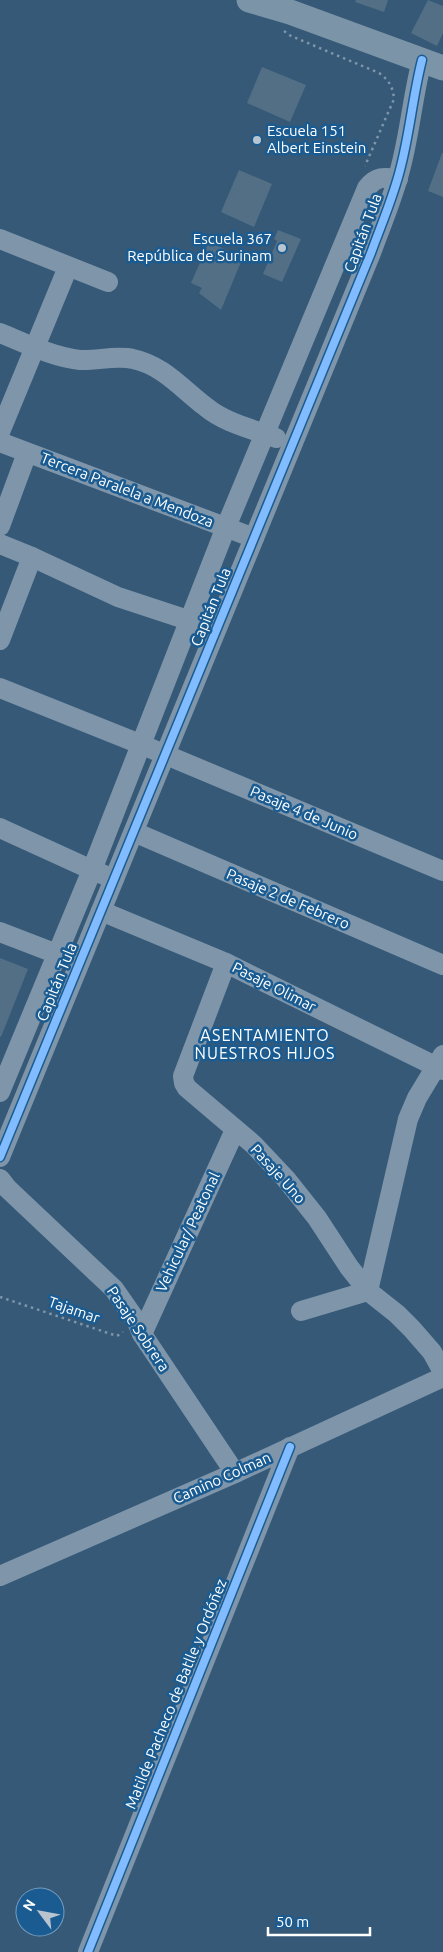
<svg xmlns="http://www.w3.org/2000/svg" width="443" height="1952" viewBox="0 0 443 1952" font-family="Ubuntu,sans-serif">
	<rect width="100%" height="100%" fill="#355977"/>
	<!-- building -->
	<g fill="#526f86">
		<path d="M356 0H388L384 12 355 2Z"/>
		<path d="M428 0 443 6V33L437 46 411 33Z"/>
		<path d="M262 67 306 85 290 122 247 103Z"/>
		<path d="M442 153H443V197L428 191Z"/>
		<path d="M239 170 272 184 254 227 221 212Z"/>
		<path d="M278 230 301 239 282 282 263 274 277 241 274 239Z"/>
		<path d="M209 242 243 257 221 310 199 293 202 288 191 283Z"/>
		<path d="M0 958 28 969 1 1037 0 1036Z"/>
	</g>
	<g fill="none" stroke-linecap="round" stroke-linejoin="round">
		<!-- path -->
		<g stroke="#7e95aa" stroke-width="2.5" stroke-dasharray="2.5 4" stroke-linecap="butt">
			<path d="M284 31 291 36 379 73C389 80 393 87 394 99L365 166"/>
			<path d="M0 1297 117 1336 123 1332"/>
		</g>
		<!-- minor -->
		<g stroke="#7e95aa" stroke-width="20">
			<path d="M0 239 108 282"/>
			<path d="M0 333C25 343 52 357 80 360 97 361 116 355 133 359 163 365 183 390 206 407 225 423 253 429 276 438"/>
			<path d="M0 432 68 267"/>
			<path d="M0 442 254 538"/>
			<path d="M0 526 27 453"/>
			<path d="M0 544 32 557 118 597 200 624"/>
			<path d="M0 640 32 557"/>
			<path d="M0 688 140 744 443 871"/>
			<path d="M0 828 92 870 0 1092"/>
			<path d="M134 832 443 965"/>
			<path d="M114 879 92 870 226 527 367 188C376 176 384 177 398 179"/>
			<path d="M101 911 226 963 443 1070"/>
			<path d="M0 932 70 959"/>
			<path d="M226 963 183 1076 184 1083 187 1088 254 1145 286 1179 317 1218 349 1267 368 1291 397 1314 412 1329 432 1352 443 1372"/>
			<path d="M0 1157 371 253C381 225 394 196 401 166 410 131 413 95 422 60"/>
			<path d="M0 1179 7 1188 114 1289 137 1322 142 1334 235 1473"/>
			<path d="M301 1311 368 1291 408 1119 417 1098 443 1055"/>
			<path d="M142 1334 235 1130"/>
			<path d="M0 1576 235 1473 443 1377"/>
			<path d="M88 1952 290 1447"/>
		</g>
		<!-- major -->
		<path stroke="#7c94a8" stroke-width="25" d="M249 0 290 12 443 68"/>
		<defs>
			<g id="cycleway">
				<path d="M0 1157 371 253C381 225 394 196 401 166 410 131 413 95 422 60"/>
				<path d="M88 1952 290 1447"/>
			</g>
		</defs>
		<!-- cycleway casing -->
		<use href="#cycleway" stroke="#1a5c92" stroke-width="11"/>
		<!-- cycleway -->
		<use href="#cycleway" stroke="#80bcff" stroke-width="8"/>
	</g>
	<!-- markers -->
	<g fill="#b8c5cf" stroke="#1a5c92" stroke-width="2">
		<circle cx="257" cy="140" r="5"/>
		<circle cx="282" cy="248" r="5"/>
	</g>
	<g text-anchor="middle" stroke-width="5" stroke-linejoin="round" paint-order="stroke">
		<!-- poi labels -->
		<g font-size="15" fill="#fff" stroke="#1a5c92" text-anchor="start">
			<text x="267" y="136">Escuela 151<tspan x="267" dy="17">Albert Einstein</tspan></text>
			<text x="272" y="244" text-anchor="end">Escuela 367<tspan x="272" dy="17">República de Surinam</tspan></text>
		</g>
		<!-- street labels -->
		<g font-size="15" fill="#fff" stroke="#1a5c92">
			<text transform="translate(363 233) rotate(-70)" y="5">Capitán Tula</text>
			<text transform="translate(127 490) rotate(21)" y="5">Tercera Paralela a Mendoza</text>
			<text transform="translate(211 607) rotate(-68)" y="5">Capitán Tula</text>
			<text transform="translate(304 813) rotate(23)" y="5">Pasaje 4 de Junio</text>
			<text transform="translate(288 899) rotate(23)" y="5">Pasaje 2 de Febrero</text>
			<text transform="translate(57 982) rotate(-68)" y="5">Capitán Tula</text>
			<text transform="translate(274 987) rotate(27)" y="5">Pasaje Olimar</text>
			<text transform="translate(278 1174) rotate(48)" y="5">Pasaje Uno</text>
			<text transform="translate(188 1232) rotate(-65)" y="5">Vehicular/ Peatonal</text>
			<text transform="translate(74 1310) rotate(19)" y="5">Tajamar</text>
			<text transform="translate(138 1329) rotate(56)" y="5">Pasaje Sobrera</text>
			<text transform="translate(222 1478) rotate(-24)" y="5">Camino Colman</text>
			<text transform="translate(176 1694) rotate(-68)" y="5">Matilde Pacheco de Batlle y Ordóñez</text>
		</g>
		<!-- neighbourhood labels -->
		<g font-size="16" letter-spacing="1" fill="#fff" stroke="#1a5c92">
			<text x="265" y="1041">ASENTAMIENTO<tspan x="265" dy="18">NUESTROS HIJOS</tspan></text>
		</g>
	</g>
	<!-- north arrow -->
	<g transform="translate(40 1912) rotate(302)"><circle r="24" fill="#1a5c92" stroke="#769dbe"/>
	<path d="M0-4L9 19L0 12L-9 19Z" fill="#b8c5cf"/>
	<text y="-8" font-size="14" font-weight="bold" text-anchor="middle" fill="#ffffff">N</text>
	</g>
	<!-- scale -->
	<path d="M268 1927v8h102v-8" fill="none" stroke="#ffffff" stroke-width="2.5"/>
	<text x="276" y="1927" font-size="15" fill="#ffffff" stroke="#1a5c92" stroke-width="4" paint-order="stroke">50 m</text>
</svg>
